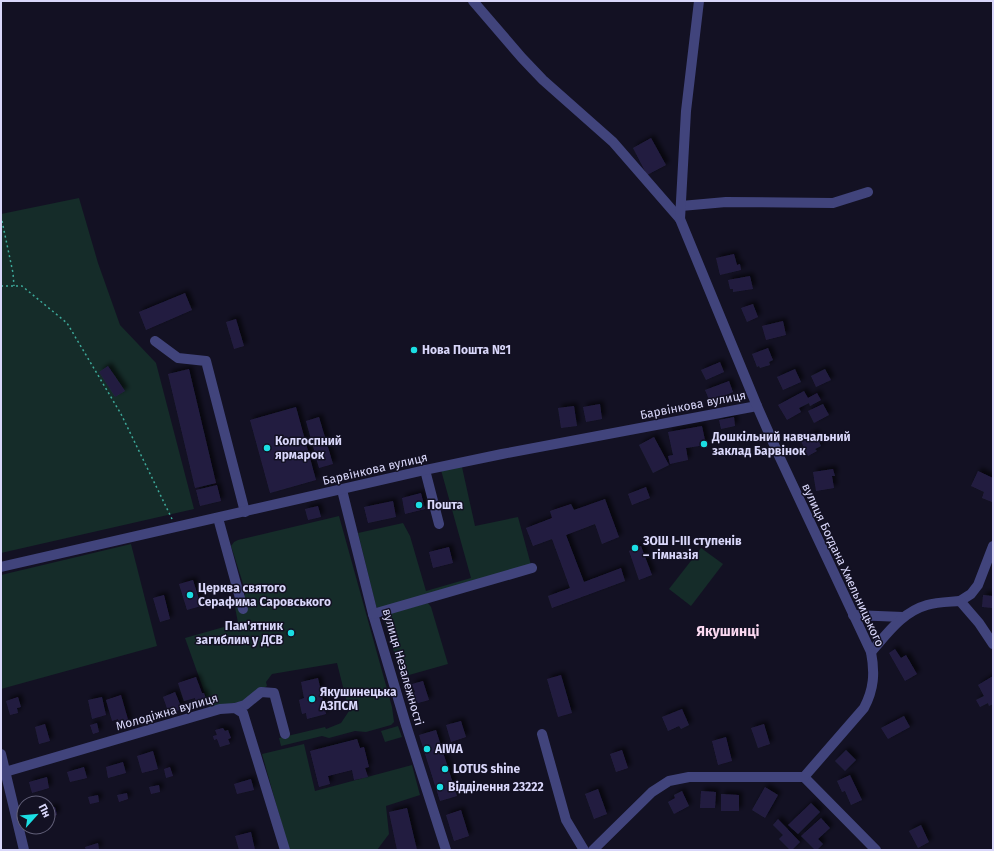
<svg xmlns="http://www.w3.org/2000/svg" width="994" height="851" viewBox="0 0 994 851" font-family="'Fira Sans',sans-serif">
	<defs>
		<filter id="shadow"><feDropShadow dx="3.5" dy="-3.5" stdDeviation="2" flood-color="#0009"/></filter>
	</defs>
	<rect width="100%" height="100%" fill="#131123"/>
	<!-- green -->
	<g fill="#152c29">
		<path d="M79 198 98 263 120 325 156 363 194 509 1 553V214Z"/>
		<path d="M462 467 475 526 518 517 531 565 379 610 376 606 358 533 403 523 410 536 426 591 471 578 441 470Z"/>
		<path d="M339 516 392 707 394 722 391 725 366 732 355 731 329 738 322 736 281 746 279 738 325 727 326 729 341 723 349 711 337 663 272 674 266 682 267 686 245 701 210 708 185 638 238 623 235 607 246 593 231 546 234 542 238 540Z"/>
		<path d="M131 544 157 646 1 689V575Z"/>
		<path d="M701 548 723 564 691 606 669 589Z"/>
		<path d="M428 603 431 607 448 664 402 677 383 618 387 614Z"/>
		<path d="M398 726 402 737 385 742 381 731Z"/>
		<path d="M304 744 315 791 412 765 420 795 386 806 389 834 377 850H289L262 754Z"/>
	</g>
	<!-- building -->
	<g fill="#241f41" filter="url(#shadow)">
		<path d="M651 138 666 165 647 175 633 148Z"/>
		<path d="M734 254 737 265 740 264 741 270 720 275 716 258Z"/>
		<path d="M750 276 753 289 733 292V289H730L728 280Z"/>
		<path d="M185 293 192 310 146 330 139 312Z"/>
		<path d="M753 304 758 317 747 322 741 308Z"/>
		<path d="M236 319 244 346 234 349 226 322Z"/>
		<path d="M783 321 786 335 766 340 762 326Z"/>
		<path d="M768 348 773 360 769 362 770 365 760 368 759 366 757 367 752 354Z"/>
		<path d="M720 362 724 372 706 380 701 370Z"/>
		<path d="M108 366 125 391 115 397 99 372Z"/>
		<path d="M189 369 216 483 195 488 168 374Z"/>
		<path d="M795 369 801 382 783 390 777 377Z"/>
		<path d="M825 369 831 380 816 387 811 376Z"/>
		<path d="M729 381 733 392 710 402 705 390Z"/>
		<path d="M804 391 808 398 817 393 821 400 810 406 809 403 799 408 801 412 787 420 778 405Z"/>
		<path d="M600 404 602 419 586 422 583 407Z"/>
		<path d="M823 404 829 415 814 423 808 411Z"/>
		<path d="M574 406 577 426 561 428 558 408Z"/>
		<path d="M296 407 316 480 270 493 250 420Z"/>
		<path d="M319 417 333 464 319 468 306 421Z"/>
		<path d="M734 417 735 426 721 429 719 420Z"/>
		<path d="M702 426 706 445 686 448 688 460 670 464 668 456 673 455 668 432Z"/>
		<path d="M815 433 821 446 815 449 817 451 808 456 801 441Z"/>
		<path d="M654 437 669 465 653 473 639 445Z"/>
		<path d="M833 469 835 476H832L834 488 816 491 813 472Z"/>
		<path d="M978 471 993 478 992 502 982 498 984 492 971 486Z"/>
		<path d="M217 485 221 501 200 506 196 490Z"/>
		<path d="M646 487 650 498 632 505 628 494Z"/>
		<path d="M421 493 425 509 405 514 402 498Z"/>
		<path d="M605 499 619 537 602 544 595 524 566 535 584 582 621 568 625 581 552 608 548 596 570 588 552 539 533 546 526 528 552 518 550 511 571 504 574 510Z"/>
		<path d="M393 501 396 517 368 523 364 507Z"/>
		<path d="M318 506 321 517 308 520 305 509Z"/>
		<path d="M641 546 652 575 639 580 629 551Z"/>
		<path d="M449 547 453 563 433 568 429 552Z"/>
		<path d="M193 580 201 606 187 610 179 584Z"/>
		<path d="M164 595 170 619 160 622 153 598Z"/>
		<path d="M983 595 993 596V608L982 607Z"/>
		<path d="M895 649 901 658 906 655 917 674 905 681 889 653Z"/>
		<path d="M561 675 572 713 558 717 547 679Z"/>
		<path d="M993 676V704L989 706 988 703 980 707 976 700 984 696 978 685Z"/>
		<path d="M196 677 202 693H204L207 701H204L205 704 197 706 195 698 184 701 178 683Z"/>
		<path d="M318 678 326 714 307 719 306 713 302 714 299 700 304 698 301 682Z"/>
		<path d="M423 681 429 700 418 703 417 701 415 702 412 693 415 692 412 684Z"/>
		<path d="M175 692 182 709 169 714 163 697Z"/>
		<path d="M121 695 129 723 120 726 118 719 112 721 106 700Z"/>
		<path d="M18 697 21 707 17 708 18 713 10 715 6 701Z"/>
		<path d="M102 697 106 715 92 719 88 700Z"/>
		<path d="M682 709 689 725 681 729 679 726 668 731 662 717Z"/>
		<path d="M904 716 910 727 888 739 881 728Z"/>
		<path d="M461 721 466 737 451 742 446 725Z"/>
		<path d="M97 723 99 732 93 734 90 725Z"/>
		<path d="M45 724 50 741 39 744 35 727Z"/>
		<path d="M764 724 770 744 758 748 751 728Z"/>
		<path d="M223 728 225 731 228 730 231 738 228 739 230 744 220 747 217 739 214 740 213 736 217 735 215 730Z"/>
		<path d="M436 730 457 796 440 801 419 735Z"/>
		<path d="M726 737 732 761 718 765 712 741Z"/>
		<path d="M357 739 360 748 364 747 369 767 365 768 368 777 354 780 352 770 328 776 330 784 319 787 310 751Z"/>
		<path d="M622 750 628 768 616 772 610 754Z"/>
		<path d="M846 750 856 760 845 771 835 761Z"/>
		<path d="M153 751 158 769 142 773 137 756Z"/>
		<path d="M123 762 126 773 108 778 106 767Z"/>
		<path d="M84 767 87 778 70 782 67 772Z"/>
		<path d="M170 767 173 776 166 778 164 769Z"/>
		<path d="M850 775 862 800 851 805 845 791 842 792 837 781Z"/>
		<path d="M47 777 49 788 32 793 29 782Z"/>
		<path d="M251 779 254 790 237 794 234 784Z"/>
		<path d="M159 785 160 792 151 794 149 787Z"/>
		<path d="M765 787 778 795 765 818 752 810Z"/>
		<path d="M598 789 607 814 594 819 585 794Z"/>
		<path d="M682 791 689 806 674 814 668 802 675 798 674 795Z"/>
		<path d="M701 791 716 792 715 808H700Z"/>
		<path d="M127 793 128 799 119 802 117 795Z"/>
		<path d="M721 794 739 795V811H721Z"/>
		<path d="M98 795 99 802 90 804 88 797Z"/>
		<path d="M811 803 820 812 798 834 788 825Z"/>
		<path d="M48 805 49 808 55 807 57 815 48 818Z"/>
		<path d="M407 808 417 850H397L389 812Z"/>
		<path d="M461 810 469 836 454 841 446 815Z"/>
		<path d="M821 818 830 828 818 839 823 844 817 850H815L801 836Z"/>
		<path d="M778 819 800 842 792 850H790L779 839 783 835 773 825Z"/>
		<path d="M921 825 929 842 918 848 909 831Z"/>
		<path d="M251 832 255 850H239L235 836Z"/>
		<path d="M98 843 99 850H86L85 847Z"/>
	</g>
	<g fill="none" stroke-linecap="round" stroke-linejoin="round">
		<!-- path -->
		<g stroke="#3da99a" stroke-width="1.5" stroke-dasharray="2 3" stroke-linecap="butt">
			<path d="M2 221 13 273 14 286"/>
			<path d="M1 286H22L67 323 121 414 172 519"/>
		</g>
		<!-- minor -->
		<g stroke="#41447c" stroke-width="10">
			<path d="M473 1 522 58 543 80 613 142 680 219"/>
			<path d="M681 206 726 202 833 203 868 192"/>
			<path d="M155 341 178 358 206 361 245 512"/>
			<path d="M425 470 439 524"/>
			<path d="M342 490 373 614 406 725 446 850"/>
			<path d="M218 518 243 609"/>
			<path d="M1 567 425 470 502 454 757 406"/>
			<path d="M960 601 971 594 978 585 993 546"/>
			<path d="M373 614 532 568"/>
			<path d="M853 615 903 617"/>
			<path d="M871 652C887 634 902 612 927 605 937 602 949 602 960 601L979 623 993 644"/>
			<path d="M235 708 245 705 261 692 274 693 285 734"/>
			<path d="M542 734 566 820 584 850"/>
			<path d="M1 754 24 850"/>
			<path d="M5 772 220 709 235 708 243 713 285 850"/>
			<path d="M804 777 876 850"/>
			<path d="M593 850 652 792 669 781 689 777H804L864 708C874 689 875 673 871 652L780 458 757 406 680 219 686 111 699 1"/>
		</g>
	</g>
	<!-- markers -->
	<g fill="#1bdee3" stroke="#131123" stroke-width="1.5">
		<circle cx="414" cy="350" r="4"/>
		<circle cx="704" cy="444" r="4"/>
		<circle cx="267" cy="448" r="4"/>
		<circle cx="419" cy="505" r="4"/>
		<circle cx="635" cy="548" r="4"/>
		<circle cx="190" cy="595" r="4"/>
		<circle cx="291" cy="633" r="4"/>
		<circle cx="312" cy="699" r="4"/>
		<circle cx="427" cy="749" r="4"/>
		<circle cx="445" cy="769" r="4"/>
		<circle cx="440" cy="787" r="4"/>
	</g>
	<g text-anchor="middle" stroke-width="3" stroke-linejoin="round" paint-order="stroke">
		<!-- poi labels -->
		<g font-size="12" font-weight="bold" fill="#d9d7fa" stroke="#131123" text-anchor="start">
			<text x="422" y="354">Нова Пошта №1</text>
			<text x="712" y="441">Дошкільний навчальний<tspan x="712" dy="14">заклад Барвінок</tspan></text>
			<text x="275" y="445">Колгоспний<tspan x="275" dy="14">ярмарок</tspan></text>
			<text x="427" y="509">Пошта</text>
			<text x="643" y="545">ЗОШ І-ІІІ ступенів<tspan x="643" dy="14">– гімназія</tspan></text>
			<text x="198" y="592">Церква святого<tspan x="198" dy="14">Серафима Саровського</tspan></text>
			<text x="283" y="630" text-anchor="end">Пам'ятник<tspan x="283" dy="14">загиблим у ДСВ</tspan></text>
			<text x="320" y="696">Якушинецька<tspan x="320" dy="14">АЗПСМ</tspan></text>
			<text x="435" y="753">AIWA</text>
			<text x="453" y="773">LOTUS shine</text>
			<text x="448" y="791">Відділення 23222</text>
		</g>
		<!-- street labels -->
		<g font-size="12" fill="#d9d7fa" stroke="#131123">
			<text transform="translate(693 405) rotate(-11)" y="4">Барвінкова вулиця</text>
			<text transform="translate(375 469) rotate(-13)" y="4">Барвінкова вулиця</text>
			<text transform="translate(843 565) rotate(65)" y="4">вулиця Богдана Хмельницького</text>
			<text transform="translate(403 667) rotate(74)" y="4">вулиця Незалежності</text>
			<text transform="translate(167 712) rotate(-16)" y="4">Молодіжна вулиця</text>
		</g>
		<!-- quarter labels -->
		<g font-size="14" font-weight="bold" fill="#fbd9f1" stroke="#131123">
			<text x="728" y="636">Якушинці</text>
		</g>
	</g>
	<!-- border -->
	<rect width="994" height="851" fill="none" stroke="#d9d7fa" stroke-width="4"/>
	<!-- north arrow -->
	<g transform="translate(36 815) rotate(63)"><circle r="19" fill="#131123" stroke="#626079"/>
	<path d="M0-3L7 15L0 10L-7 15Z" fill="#1bdee3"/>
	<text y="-6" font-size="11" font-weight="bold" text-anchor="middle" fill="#d9d7fa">Пн</text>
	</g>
</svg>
